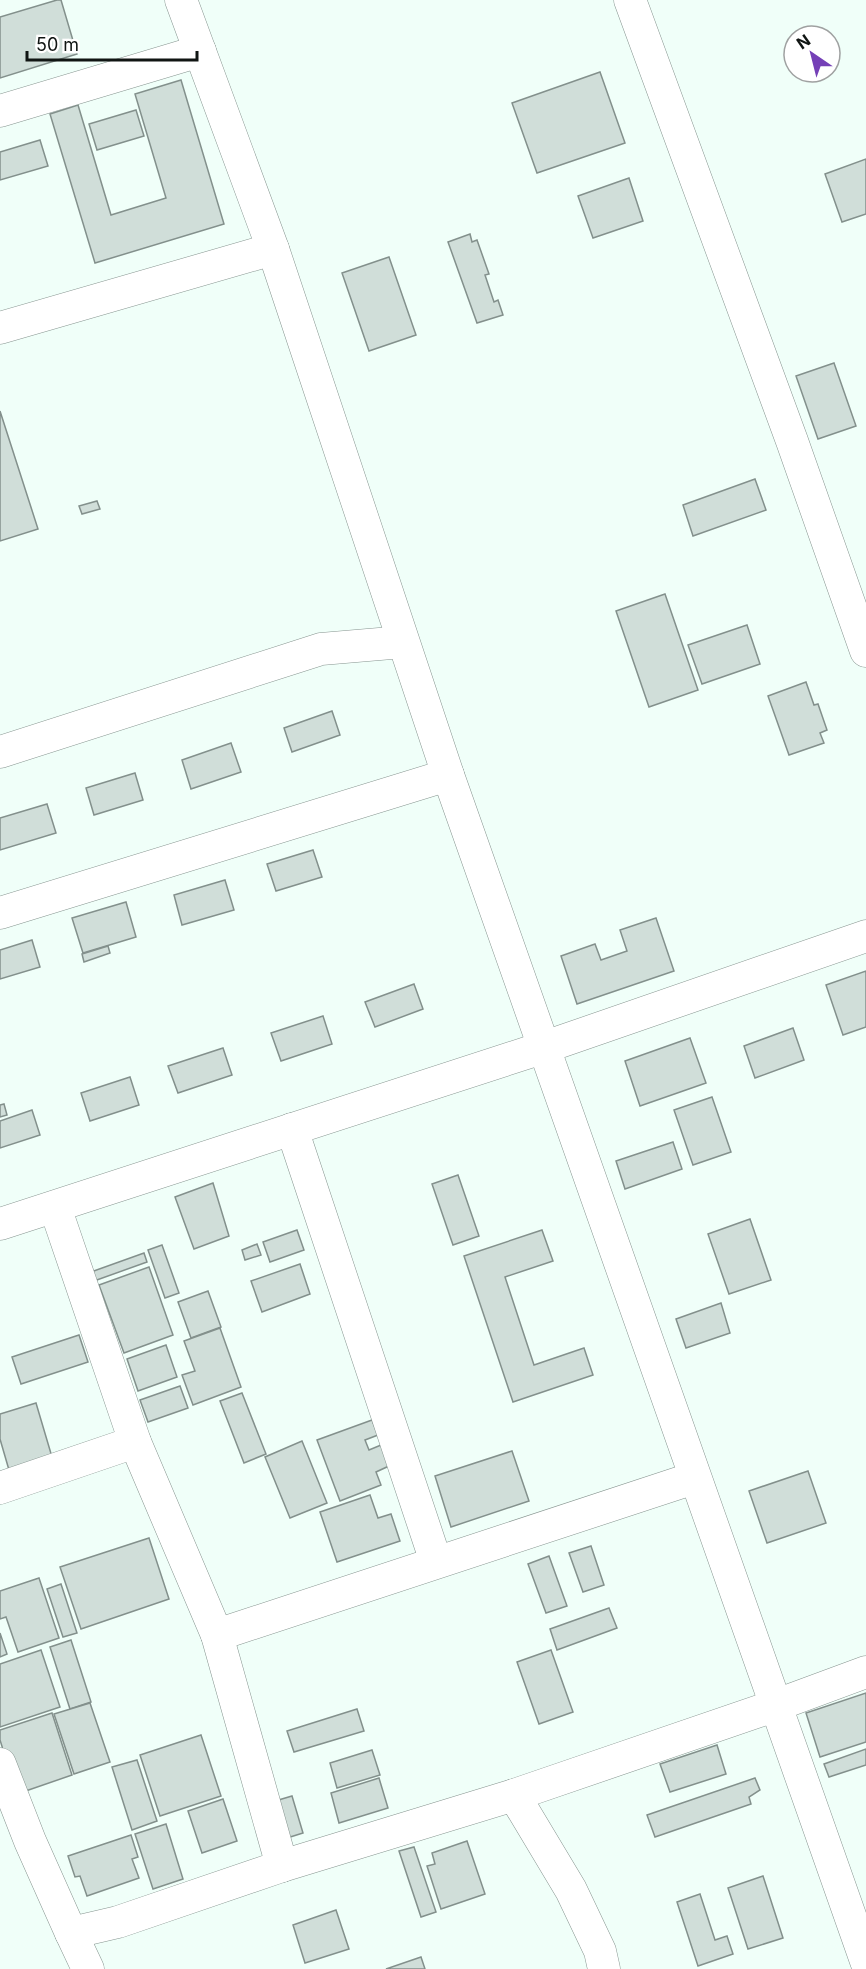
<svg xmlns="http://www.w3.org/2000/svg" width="866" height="1969" viewBox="0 0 866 1969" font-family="Inter,sans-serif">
	<rect width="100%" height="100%" fill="#f0fff9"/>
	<!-- building -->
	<g fill="#d0ded9" stroke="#83908c" stroke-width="1.5">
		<path d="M57 0H61L77 54 0 78V17Z"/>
		<path d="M600 72 625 143 537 173 512 103Z"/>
		<path d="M181 80 224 224 95 263 50 114 78 105 111 215 166 198 135 94Z"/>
		<path d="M136 110 144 136 97 150 89 124Z"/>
		<path d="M40 140 48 166 0 180V152Z"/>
		<path d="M866 159V214L842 222 825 174Z"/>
		<path d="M629 178 643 221 593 238 578 196Z"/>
		<path d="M470 234 472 242 477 240 489 274 485 275 494 302 498 300 503 315 477 323 448 242Z"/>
		<path d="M389 257 416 335 369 351 342 273Z"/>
		<path d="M834 363 856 426 818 439 796 376Z"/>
		<path d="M0 411 38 529 0 541Z"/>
		<path d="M755 479 766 510 693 536 683 505Z"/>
		<path d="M97 501 100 509 82 514 79 506Z"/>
		<path d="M665 594 698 690 649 707 616 611Z"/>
		<path d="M747 625 760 664 702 684 688 645Z"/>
		<path d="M806 682 814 705 818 704 827 730 820 733 824 743 789 755 768 696Z"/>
		<path d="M332 711 340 735 292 752 284 728Z"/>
		<path d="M231 743 241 772 191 789 182 760Z"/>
		<path d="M135 773 143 800 94 815 86 788Z"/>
		<path d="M47 804 56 833 0 850V818Z"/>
		<path d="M313 850 322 877 276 891 267 864Z"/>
		<path d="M225 880 234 910 182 925 174 895Z"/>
		<path d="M126 902 136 937 83 953 72 918Z"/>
		<path d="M656 918 674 971 577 1004 561 956 595 944 601 960 627 951 620 930Z"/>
		<path d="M32 940 40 967 0 979V950Z"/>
		<path d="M108 946 110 953 84 962 82 954Z"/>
		<path d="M866 971V1027L843 1035 826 985Z"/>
		<path d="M414 984 423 1009 375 1027 365 1002Z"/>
		<path d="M323 1016 332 1044 281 1061 271 1033Z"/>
		<path d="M793 1028 804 1060 755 1078 744 1046Z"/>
		<path d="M690 1038 706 1083 640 1106 625 1061Z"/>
		<path d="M223 1048 232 1075 178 1093 168 1066Z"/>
		<path d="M130 1077 139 1105 90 1121 81 1093Z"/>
		<path d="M712 1097 731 1152 693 1165 674 1110Z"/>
		<path d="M4 1104 7 1115 0 1117V1105Z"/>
		<path d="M32 1110 40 1135 0 1148V1121Z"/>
		<path d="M673 1142 682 1169 625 1189 616 1161Z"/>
		<path d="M458 1175 479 1236 453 1245 432 1184Z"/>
		<path d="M213 1183 229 1236 194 1249 175 1197Z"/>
		<path d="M750 1219 771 1280 729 1294 708 1234Z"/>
		<path d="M297 1230 304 1250 270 1262 263 1242Z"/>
		<path d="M542 1230 553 1261 505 1277 534 1365 584 1348 593 1375 513 1402 464 1256Z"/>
		<path d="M257 1244 261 1255 245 1260 242 1250Z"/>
		<path d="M162 1245 179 1293 165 1298 148 1250Z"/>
		<path d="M144 1253 147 1262 94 1281 91 1272Z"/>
		<path d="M300 1264 310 1294 262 1312 251 1281Z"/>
		<path d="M149 1267 173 1335 124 1353 99 1285Z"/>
		<path d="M208 1291 221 1327 191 1338 178 1302Z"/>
		<path d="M721 1303 730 1333 686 1348 676 1319Z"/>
		<path d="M220 1328 241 1387 193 1405 182 1375 195 1371 184 1341Z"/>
		<path d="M79 1335 88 1362 21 1384 12 1357Z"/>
		<path d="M166 1345 177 1377 138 1391 127 1359Z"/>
		<path d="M180 1386 188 1408 148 1422 140 1400Z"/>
		<path d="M242 1393 266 1454 244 1463 220 1401Z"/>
		<path d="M36 1403 52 1457 9 1470 0 1439V1414Z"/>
		<path d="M372 1420 378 1435 365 1440 369 1450 381 1445 389 1466 376 1472 381 1485 340 1501 317 1440Z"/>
		<path d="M302 1441 327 1503 290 1518 265 1457Z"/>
		<path d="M512 1451 529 1501 451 1527 435 1476Z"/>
		<path d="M808 1471 826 1523 767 1543 749 1491Z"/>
		<path d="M370 1495 378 1518 391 1514 400 1541 337 1562 320 1512Z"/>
		<path d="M149 1538 169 1599 81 1629 60 1567Z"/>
		<path d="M591 1546 604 1585 583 1592 569 1553Z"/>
		<path d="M549 1556 567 1606 546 1613 528 1564Z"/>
		<path d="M39 1578 59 1638 18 1652 6 1617 0 1619V1591Z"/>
		<path d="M61 1584 77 1633 63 1637 47 1589Z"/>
		<path d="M609 1608 617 1628 557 1650 550 1629Z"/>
		<path d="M0 1633 7 1654 0 1657Z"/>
		<path d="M71 1640 91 1702 70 1709 50 1647Z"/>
		<path d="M41 1650 60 1707 0 1727V1664Z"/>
		<path d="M551 1650 573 1712 539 1724 517 1662Z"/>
		<path d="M866 1693V1742L820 1757 806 1713Z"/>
		<path d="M90 1703 110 1762 74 1774 54 1714Z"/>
		<path d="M357 1709 364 1731 294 1752 287 1731Z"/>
		<path d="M52 1713 72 1775 17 1794 0 1740V1730Z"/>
		<path d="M201 1735 221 1796 160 1816 140 1755Z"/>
		<path d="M717 1745 726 1774 670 1792 660 1764Z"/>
		<path d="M866 1749V1765L829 1777 824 1764Z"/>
		<path d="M372 1750 380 1775 337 1788 330 1763Z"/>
		<path d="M137 1760 157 1821 132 1830 112 1767Z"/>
		<path d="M379 1778 388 1808 339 1823 331 1793Z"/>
		<path d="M755 1778 760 1790 749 1797 751 1804 655 1837 647 1815Z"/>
		<path d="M292 1796 303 1833 287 1838 275 1801Z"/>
		<path d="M223 1799 237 1841 202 1853 188 1811Z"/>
		<path d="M166 1824 183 1879 153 1889 135 1834Z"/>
		<path d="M131 1835 138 1857 132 1859 139 1878 87 1896 80 1876 75 1877 68 1856Z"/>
		<path d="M467 1841 485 1894 441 1909 427 1866 435 1864 432 1853Z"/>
		<path d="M414 1847 436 1912 421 1917 399 1851Z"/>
		<path d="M763 1876 783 1938 748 1949 728 1888Z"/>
		<path d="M700 1894 715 1940 727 1936 733 1954 698 1966 677 1902Z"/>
		<path d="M336 1910 349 1949 305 1963 293 1925Z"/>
		<path d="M421 1957 425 1969H386Z"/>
	</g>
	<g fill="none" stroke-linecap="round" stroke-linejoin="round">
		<defs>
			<g id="minor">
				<path d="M181 0 273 249 448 775 866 1961"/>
				<path d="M630 0 792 441 866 651"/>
				<path d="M0 111 200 51"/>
				<path d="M0 328 273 249"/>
				<path d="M0 752 321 649 403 642"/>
				<path d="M0 913 448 775"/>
				<path d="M292 1129 436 1562"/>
				<path d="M55 1207 135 1442 217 1635 282 1866"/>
				<path d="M0 1224 545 1047 866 936"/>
				<path d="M0 1488 135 1442"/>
				<path d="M217 1635 694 1478"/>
				<path d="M0 1764 30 1841 71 1933 118 1922 282 1866 514 1795 774 1706 866 1672"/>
				<path d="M514 1795 571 1890 600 1951 604 1969"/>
				<path d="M71 1933 88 1969"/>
			</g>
		</defs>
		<!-- minor casing -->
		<use href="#minor" stroke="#879590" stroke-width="33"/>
		<!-- minor -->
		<use href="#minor" stroke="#fff" stroke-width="32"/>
	</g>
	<!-- north arrow -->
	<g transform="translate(812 54) rotate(325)"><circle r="28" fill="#ffffff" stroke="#9fa1a1" stroke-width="1.5"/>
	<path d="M0-4.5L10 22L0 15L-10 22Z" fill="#7540b7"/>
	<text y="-9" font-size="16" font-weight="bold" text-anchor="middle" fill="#101513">N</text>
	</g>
	<!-- scale -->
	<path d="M27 51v9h170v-9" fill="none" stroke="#101513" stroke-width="3"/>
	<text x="36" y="51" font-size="18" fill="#101513" stroke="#ffffff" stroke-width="4.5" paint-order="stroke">50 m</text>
</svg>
